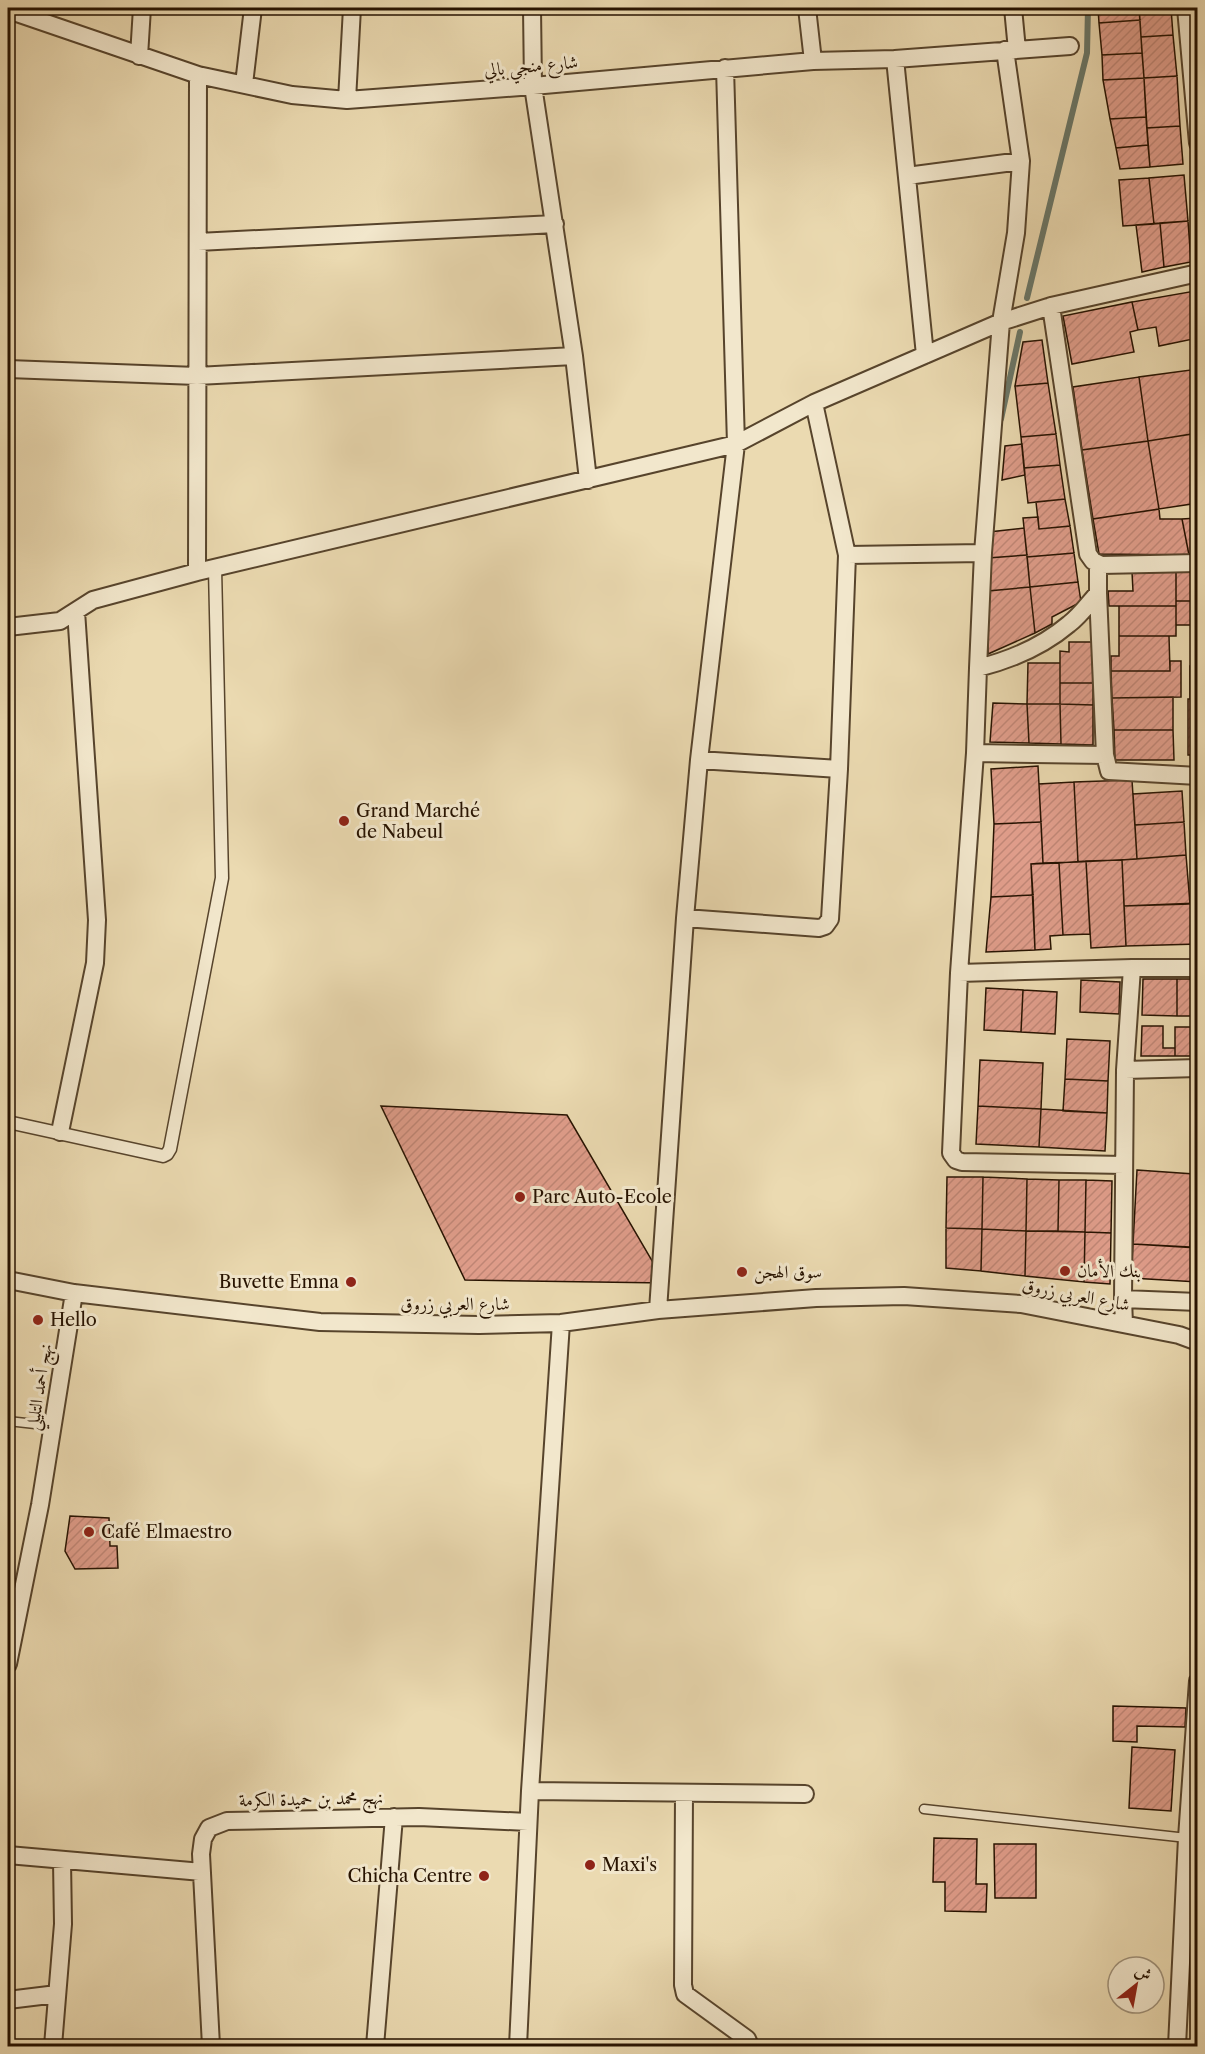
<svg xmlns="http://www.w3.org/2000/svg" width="1205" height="2054" font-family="'Libre Caslon Text',Amiri,serif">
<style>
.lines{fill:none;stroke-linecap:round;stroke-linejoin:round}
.stream{stroke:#6a7768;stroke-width:6}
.building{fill:url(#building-hatch);stroke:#261200;stroke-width:1.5}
.service-casing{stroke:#57442c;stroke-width:11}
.pedestrian-casing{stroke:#57442c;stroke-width:15}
.minor-casing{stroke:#57442c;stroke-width:20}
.service{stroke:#f2e7cc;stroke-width:8}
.pedestrian{stroke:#f2e7cc;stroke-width:12}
.minor{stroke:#f2e7cc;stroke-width:16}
.poi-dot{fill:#8f2418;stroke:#f2e7cc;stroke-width:2}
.labels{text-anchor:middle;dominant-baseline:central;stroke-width:6;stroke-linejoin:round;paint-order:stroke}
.street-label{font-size:18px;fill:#261200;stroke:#f2e7cc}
.poi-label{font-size:18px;fill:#261200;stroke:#f2e7cc;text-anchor:start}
</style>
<defs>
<pattern id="building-hatch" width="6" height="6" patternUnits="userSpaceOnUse" patternTransform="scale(1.5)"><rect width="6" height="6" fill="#e19e8c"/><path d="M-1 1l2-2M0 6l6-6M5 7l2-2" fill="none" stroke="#c18777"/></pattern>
</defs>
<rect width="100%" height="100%" fill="#ebdab1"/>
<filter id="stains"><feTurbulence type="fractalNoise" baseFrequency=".00333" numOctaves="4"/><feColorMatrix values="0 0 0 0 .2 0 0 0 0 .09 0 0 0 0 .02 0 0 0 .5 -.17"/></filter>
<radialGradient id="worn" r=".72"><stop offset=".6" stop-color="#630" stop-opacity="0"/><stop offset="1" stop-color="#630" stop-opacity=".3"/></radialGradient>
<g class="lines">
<!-- stream -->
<path class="stream" d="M1027 298 1087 53 1088 8
M1001 419 1020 332"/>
</g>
<!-- building -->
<path class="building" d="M1098 8H1139L1140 20 1099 23Z
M1139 8H1171L1173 35 1141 37Z
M1140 20 1142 53 1102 55 1099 23Z
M1173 35 1177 76 1144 78 1141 37Z
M1142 53 1144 78 1103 80 1102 55Z
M1177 76 1180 126 1147 128 1144 78Z
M1144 78 1146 117 1110 119 1103 80Z
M1146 117 1148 145 1116 148 1110 119Z
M1180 126 1183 164 1150 167 1147 128Z
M1148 145 1150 167 1120 169 1116 148Z
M1184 175 1188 221 1154 224 1149 178Z
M1149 178 1154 224 1123 226 1119 180Z
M1188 221 1191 262 1164 267 1160 223Z
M1160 223 1164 267 1142 272 1136 225Z
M1195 291 1198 305V338L1159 346 1156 327 1138 330 1132 302Z
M1132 302 1138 330 1130 332 1134 352 1072 364 1063 316Z
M1042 340 1048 383 1015 386 1023 342Z
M1198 369V382L1195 383 1198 396V433L1148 441 1139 377Z
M1139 377 1148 441 1082 450 1073 387Z
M1048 383 1056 434 1021 437 1015 386Z
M1198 433V503L1159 509 1148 441Z
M1056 434 1060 465 1024 468 1021 437Z
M1148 441 1159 509 1093 519 1082 450Z
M1022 444 1025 475 1002 480 1005 446Z
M1060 465 1065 499 1028 503 1024 468Z
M1065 499 1070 526 1039 529 1036 502Z
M1159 509 1160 519H1182L1189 555 1099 554 1093 519Z
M1038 517 1039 529 1070 526 1074 553 1027 557 1023 518Z
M1198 518V555H1189L1182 519Z
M1024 528 1027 555 988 558 989 532Z
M1074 553 1078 582 1030 587 1027 557Z
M1027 555 1030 587 988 591V558Z
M1198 571V601H1176V572Z
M1132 572H1176V606H1109L1108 591H1133Z
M1078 582 1081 602 1052 617V624L1035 633 1030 587Z
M1030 587 1035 633 988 654V591Z
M1176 601H1198V625H1176Z
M1119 606H1176V636H1119Z
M1119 636H1169L1170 671H1111V656H1119Z
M1069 642H1092L1093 683H1060V651L1069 652Z
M1170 661H1181V697L1112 698 1111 671H1170Z
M1028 663H1060V704H1027Z
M1190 666H1198V699H1190Z
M1060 683H1093V705L1060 704Z
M1173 697V730H1114L1112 698Z
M1188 699H1198V755H1188Z
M993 703 1027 704 1029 743 990 742Z
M1027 704H1060L1061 744 1029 743Z
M1060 704 1093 705V745L1061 744Z
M1114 730H1173L1174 760H1115Z
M1038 766 1041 822 994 824 991 769Z
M1132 780 1137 859 1078 862 1074 782Z
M1074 782 1078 862 1043 863 1039 784Z
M1182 791 1184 822 1135 825 1133 794Z
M1041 822 1043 863 1031 864 1033 895 991 897 994 824Z
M1184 822 1186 855 1137 859 1135 825Z
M1186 855 1190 904 1124 906 1122 860Z
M1122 860 1126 946 1091 948 1086 861Z
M1086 861 1090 934 1063 935 1059 863Z
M1059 863 1063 935 1050 936 1051 949 1035 950 1031 864Z
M1033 895 1035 950 986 952 991 897Z
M1198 903V944L1126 946 1124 906Z
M1143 979H1177V1016L1142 1015Z
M1177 979H1198V1016H1177Z
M1081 980 1120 982 1119 1014 1080 1012Z
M986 988 1023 990 1021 1032 984 1030Z
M1023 990 1057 992 1055 1034 1021 1032Z
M1142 1026H1163V1048H1175V1056H1141Z
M1175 1027H1198V1056H1175Z
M1067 1039 1110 1041 1108 1081 1065 1079Z
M980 1060 1043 1063 1041 1109 978 1106Z
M1065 1079 1108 1081 1107 1113 1063 1111Z
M381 1106 567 1115 665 1283 465 1280Z
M978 1106 1041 1109 1039 1147 976 1144Z
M1041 1109 1107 1113 1105 1151 1039 1147Z
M1137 1170 1194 1174 1190 1247 1133 1244Z
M1194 1174H1198V1232H1191Z
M947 1177H983L982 1229 946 1228Z
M983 1177 1027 1179 1026 1231 982 1229Z
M1027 1179 1059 1180 1058 1231H1026Z
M1059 1180H1086L1085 1232 1058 1231Z
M1086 1180 1112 1181 1111 1233 1085 1232Z
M946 1228 982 1229 981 1271 946 1268Z
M982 1229 1026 1231 1025 1276 981 1271Z
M1026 1231 1085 1232 1084 1282 1025 1276Z
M1085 1232 1111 1233 1110 1284 1084 1282Z
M1133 1244 1198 1248V1282L1131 1278Z
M70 1516 109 1518 110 1546H117L118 1568 75 1569 65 1551Z
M1113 1706 1186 1708 1185 1727 1137 1726V1742L1113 1741Z
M1132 1747 1175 1750 1171 1811 1129 1808Z
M934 1838 977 1839 976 1884H987L986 1912 945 1911V1882H933Z
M994 1844H1036V1898H995Z"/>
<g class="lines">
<!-- service casing -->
<g class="service-casing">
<path id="service" d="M8 1421 53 1426
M924 1809 1187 1838"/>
</g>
<!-- pedestrian casing -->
<g class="pedestrian-casing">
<path id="pedestrian" d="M8 1122 163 1156 167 1154 170 1149 222 878 215 568"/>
</g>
<!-- minor casing -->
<g class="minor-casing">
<path id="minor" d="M532 8 533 86 574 356 588 480
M807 8 813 61
M1013 8 1017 50
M1186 8 1198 143
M8 10 198 75 292 95 347 100 533 86 813 61 895 59 1070 46
M139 56 142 8
M895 59 925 355
M244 84 253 8
M347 100 352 8
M907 176 1021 161
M198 242 555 224
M1051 306 1088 554 1093 561 1101 565 1198 563
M8 369 197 376 574 356
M847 555 983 553 1001 322 1016 233 1021 161 1005 50
M1098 564V593L1105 755 1109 771 1198 776
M197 572 198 75
M1098 593C1089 603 1080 616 1069 624 1043 646 1010 660 978 668L975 753 959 973 951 1153 956 1160 962 1162 1124 1165
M8 627 60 621 93 600 197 572 736 444 814 403 1001 322 1051 306 1198 273
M978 668 983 553
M975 753 1105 755
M699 760 839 769
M685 918 819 928 825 926 830 919 839 769 847 555 814 403
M959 973 1132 968H1198
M1125 1070 1198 1068
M60 1132 95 963 97 920 76 611
M8 1280 74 1293 320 1322 479 1325 561 1323 658 1310 816 1298 904 1296 1021 1304 1179 1335 1198 1342
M1123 1299 1198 1302
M658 1310 685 918 699 760 736 444 725 68
M1124 1324 1123 1299 1125 1070 1132 968
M8 1664 40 1505 74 1293
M530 1791 805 1794
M684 1793 683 1985 685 1994 747 2039 750 2046
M8 1855 202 1872
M8 2000 57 1994
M53 2046 63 1924 62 1861
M211 2046 201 1854 203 1839 209 1828 227 1821 419 1817 528 1822
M375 2046 394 1817
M518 2046 530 1791 561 1323
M1177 2046 1187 1838 1198 1681"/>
</g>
<!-- service -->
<use href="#service" class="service"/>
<!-- pedestrian -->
<use href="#pedestrian" class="pedestrian"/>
<!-- minor -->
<use href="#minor" class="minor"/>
</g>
<!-- markers -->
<g class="poi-dot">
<circle cx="344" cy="821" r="6"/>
<circle cx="520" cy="1197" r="6"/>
<circle cx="1065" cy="1271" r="6"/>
<circle cx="742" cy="1272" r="6"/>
<circle cx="351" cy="1282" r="6"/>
<circle cx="38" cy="1320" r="6"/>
<circle cx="89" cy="1532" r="6"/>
<circle cx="590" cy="1865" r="6"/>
<circle cx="484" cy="1876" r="6"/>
</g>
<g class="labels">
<!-- street labels -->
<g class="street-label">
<text transform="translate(531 66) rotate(-5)">شارع منجي بالي</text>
<text transform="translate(1076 1295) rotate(11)">شارع العربي زروق</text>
<text x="455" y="1304">شارع العربي زروق</text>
<text transform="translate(39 1387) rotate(-81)">نهج أحمد التليلي</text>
<text transform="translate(311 1799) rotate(-1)">نهج محمد بن حميدة الكرمة</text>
</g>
<!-- poi labels -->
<g class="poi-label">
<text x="356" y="811">Grand Marché<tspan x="356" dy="21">de Nabeul</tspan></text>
<text x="532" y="1197">Parc Auto-Ecole</text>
<text x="1077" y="1271">بنك الأمان</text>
<text x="754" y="1272">سوق الهجن</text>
<text x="339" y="1282" text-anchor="end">Buvette Emna</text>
<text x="50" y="1320">Hello</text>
<text x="101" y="1532">Café Elmaestro</text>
<text x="602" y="1865">Maxi's</text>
<text x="472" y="1876" text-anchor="end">Chicha Centre</text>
</g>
</g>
<!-- margin -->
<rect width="1205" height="2054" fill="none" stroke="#ebdab1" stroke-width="30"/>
<rect x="9" y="9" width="1187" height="2036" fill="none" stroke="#261200" stroke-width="3"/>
<rect x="15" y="15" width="1175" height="2024" fill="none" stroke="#261200" stroke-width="1.5"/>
<!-- north arrow -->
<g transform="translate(1136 1985) rotate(31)"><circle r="28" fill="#f2e7cc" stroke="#a0927a" stroke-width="1.5"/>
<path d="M0-4.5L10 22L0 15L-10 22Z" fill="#8f2418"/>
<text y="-9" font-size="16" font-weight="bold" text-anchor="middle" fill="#261200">ش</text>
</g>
<rect width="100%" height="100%" filter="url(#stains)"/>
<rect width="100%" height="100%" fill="url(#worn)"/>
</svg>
